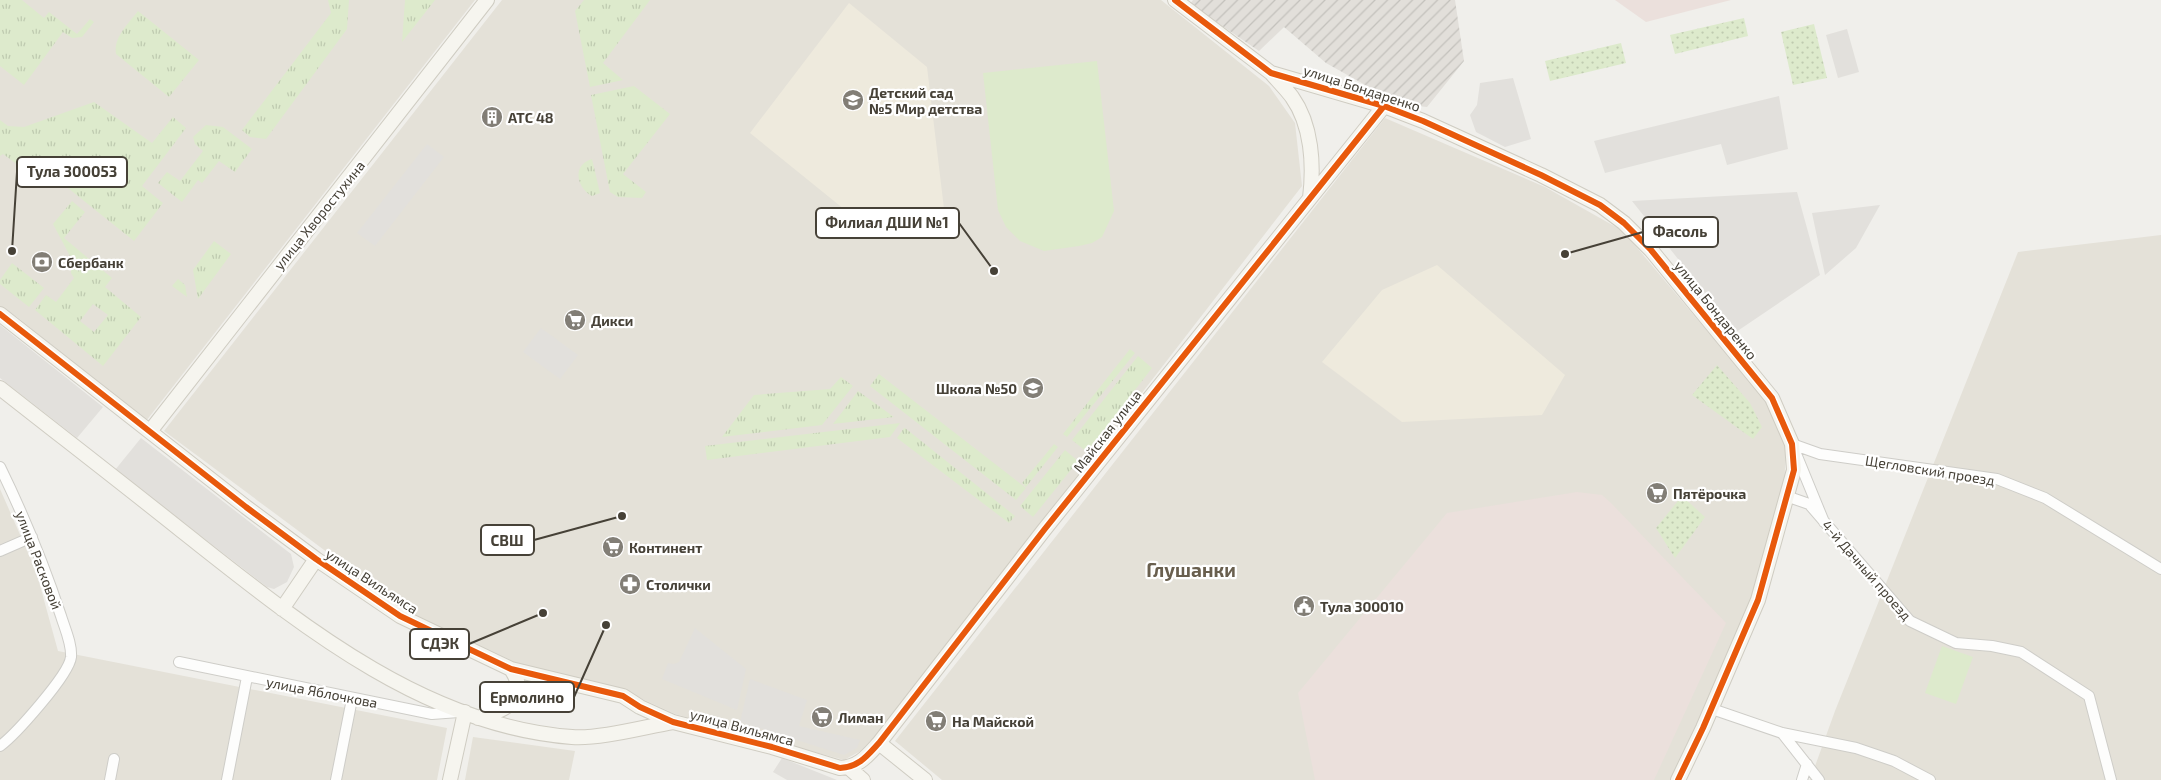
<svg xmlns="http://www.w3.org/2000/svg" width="2161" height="780" font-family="'Exo 2',sans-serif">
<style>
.residential{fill:#e4e1d8}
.industrial{fill:url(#industrial-furrows)}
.education{fill:#eeeadd}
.medical{fill:#ebe0dc}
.grass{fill:url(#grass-tufts);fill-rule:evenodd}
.park{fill:url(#park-dots)}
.pitch{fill:#ddeacc}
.parking{fill:#e2e0dc}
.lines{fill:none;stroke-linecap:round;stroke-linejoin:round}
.street-casing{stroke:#cecdc8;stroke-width:12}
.secondary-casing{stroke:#cfccc2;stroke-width:16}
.street{stroke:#fdfdfc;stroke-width:10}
.secondary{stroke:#f6f5ef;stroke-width:14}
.cycleway-casing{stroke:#fff;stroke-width:9}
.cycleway{stroke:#e8590c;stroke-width:6}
.labels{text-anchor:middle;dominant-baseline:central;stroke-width:4.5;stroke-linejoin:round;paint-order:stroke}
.street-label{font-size:14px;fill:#464137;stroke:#fff}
.poi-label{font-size:14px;font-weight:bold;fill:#464137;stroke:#fff;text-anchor:start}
.district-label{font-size:19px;font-weight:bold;fill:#695f4e;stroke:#fff}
.leader{fill:none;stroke:#464137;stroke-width:2}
.callout-dot{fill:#464137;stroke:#fff;stroke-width:2}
.callout{fill:#fff;stroke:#464137;stroke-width:2}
.callout-label{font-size:15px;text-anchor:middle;font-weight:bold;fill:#464137}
</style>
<defs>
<pattern id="industrial-furrows" width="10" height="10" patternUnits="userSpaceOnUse" patternTransform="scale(1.25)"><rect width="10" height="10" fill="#e2dfda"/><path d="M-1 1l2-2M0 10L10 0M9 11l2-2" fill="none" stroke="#c3c1bc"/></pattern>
<pattern id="grass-tufts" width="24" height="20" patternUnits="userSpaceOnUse" patternTransform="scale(1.25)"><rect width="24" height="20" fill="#ddeacc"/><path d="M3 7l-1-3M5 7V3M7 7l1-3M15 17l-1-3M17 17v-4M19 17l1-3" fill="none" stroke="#bfcab0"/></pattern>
<pattern id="park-dots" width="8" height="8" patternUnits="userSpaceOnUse" patternTransform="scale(1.25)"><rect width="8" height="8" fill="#ddeacc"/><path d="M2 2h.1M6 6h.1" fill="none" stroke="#bfcab0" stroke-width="1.8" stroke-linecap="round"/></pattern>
</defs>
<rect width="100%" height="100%" fill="#f0efeb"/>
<!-- residential -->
<path class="residential" d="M0 0H475L146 421 17 317 0 306Z
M502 0H1161L1269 86 1295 123 1302 186 868 747 844 760 675 714 629 693 513 662 417 619 164 431Z
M1385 118 1545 187 1623 231 1766 401 1786 444 1784 493 1753 596 1699 724 1671 780H942L895 741Z
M2161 235V780H1810L1835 711 2018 252Z
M0 489 36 571 58 651 447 728 437 780H0Z
M473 737 575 751 569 780H465Z"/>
<!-- industrial -->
<path class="industrial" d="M1193 0H1455L1464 61 1427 107 1418 106 1367 86 1326 63 1284 27 1259 51 1190 4Z"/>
<!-- education -->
<path class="education" d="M849 3 927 67 945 217 876 235 750 133Z
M1437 265 1565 375 1542 415 1402 422 1322 362 1382 290Z"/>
<!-- medical -->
<path class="medical" d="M1615 0H1731L1646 22Z
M1577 492 1602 495 1611 503 1726 623 1654 780H1315L1298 693 1447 513Z"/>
<!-- grass -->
<path class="grass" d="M0 0H22L44 18 49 12 77 34 90 19 94 22 82 37 72 38 63 32 24 85 0 66Z
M328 0H349L347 29 266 139 250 137 242 130 331 13Z
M405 0H435L402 42Z
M584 0H650L603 63 623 80 590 87 575 11Z
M138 11 199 60 169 97 116 54C113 38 128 24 138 11Z
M634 86 670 114 623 174 646 192 642 198 618 197 610 192 591 95Z
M94 102 152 143 173 117 186 128 142 186 163 203 134 241 33 160 25 170 3 154 0 156V120L8 126 24 127Z
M206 125 223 127 252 149 235 172 219 161 202 183 198 180 182 202 158 183 167 172 180 181 203 151 195 144 193 137Z
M592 159 600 193 592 196C576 187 572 165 592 159Z
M72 201 85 212 64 238 112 278 105 287 141 317 103 366 35 310 46 295 56 302 74 278 71 273V258L53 224ZM93 304 108 315 94 332 80 321Z
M214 241 231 254 198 299 193 270Z
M12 263 44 288 29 307 0 284V280Z
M178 279 185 285 187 297 172 286Z
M1130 349 1135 353 1067 437 1063 434Z
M1138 356 1152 368 1087 452 1072 440Z
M879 374 1026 488 1016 500 870 386Z
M841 377 853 386 822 425 722 437 754 395 830 389Z
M858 391 894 417 833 424Z
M900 423 890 437 707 460 705 446Z
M904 428H905L1015 516 1009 523 897 438Z
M1054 444 1058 447 1026 487 1022 483Z
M1065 450 1078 461 1033 517 1020 506Z"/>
<!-- park -->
<path class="park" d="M1744 18 1748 36 1675 54 1670 35Z
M1814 24 1827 78 1793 85 1781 32Z
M1621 43 1626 63 1550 81 1545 61Z
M1717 365 1750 403 1762 427 1753 439 1692 395Z
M1682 496 1705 517 1675 558 1656 528Z"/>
<!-- pitch -->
<path class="pitch" d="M1097 61 1114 211 1102 237 1092 243 1079 246 1044 251 1020 241 1006 227 998 210 983 73Z
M53 148 79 169 69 185 41 164Z
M1942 646 1973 657 1956 704 1925 693Z"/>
<!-- parking -->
<path class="parking" d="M1847 29 1859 72 1838 78 1826 35Z
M1513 78 1531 139 1505 147 1476 132 1470 115 1477 105 1480 83Z
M1779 96 1788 149 1727 165 1721 144 1605 173 1594 141Z
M427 144 444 157 375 246 357 233Z
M1797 192 1820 275 1736 332 1632 201Z
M1880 205 1856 248 1825 275 1812 213Z
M0 325 103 407 77 438 0 378Z
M541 328 578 355 560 379 523 352Z
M141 438 291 554 294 567 287 582 274 589 267 587 115 470Z
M695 628 746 669 737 710 662 679 668 663 674 664 679 662Z
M750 679 807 700 799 726 860 740 857 748 844 755 740 722Z
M782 758 837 780H787L773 772Z"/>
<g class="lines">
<!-- street casing -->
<g class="street-casing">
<path id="street" d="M0 467C24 516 44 565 61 616 65 629 72 644 71 657 69 675 15 735 0 746
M1786 496 1809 504 1910 621 1956 643 1992 646 2021 652 2089 696 2111 780
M1824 522 1792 444 1820 454 1997 479 2045 498 2161 569
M0 551 32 537
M179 662 432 714 459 712
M1712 709 1782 733 1856 748 1894 761 1930 780
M1782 733 1819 780
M110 780 114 759
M227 780 247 677
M336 780 352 699
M1802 780 1807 764"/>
</g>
<!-- secondary casing -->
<g class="secondary-casing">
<path id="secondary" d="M1175 0 1271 73 1384 106 1423 121 1541 175 1600 205 1624 223 1651 250 1772 398 1792 444 1794 470 1758 600 1703 728 1678 780
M1272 74C1278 81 1286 89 1292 97 1312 125 1314 165 1310 198
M0 314 246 507 316 559 400 616 511 669 623 696 640 707 673 722 772 747 840 768C859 767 867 756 879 743L1044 530 1384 106
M0 388C61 436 122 483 182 531 295 620 422 726 572 737 600 739 644 727 673 722
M151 430 487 0
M282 609 316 559
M478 718C504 710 532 701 511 669
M879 743 925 780
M848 767 863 780
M450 780 465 712"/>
</g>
<!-- street -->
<use href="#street" class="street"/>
<!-- secondary -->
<use href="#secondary" class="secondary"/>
<!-- cycleway casing -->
<g class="cycleway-casing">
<path id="cycleway" d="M1175 0 1271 73 1384 106 1423 121 1541 175 1600 205 1624 223 1651 250 1772 398 1792 444 1794 470 1758 600 1703 728 1678 780
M0 314 246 507 316 559 400 616 511 669 623 696 640 707 673 722 772 747 840 768C859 767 867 756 879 743L1044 530 1384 106"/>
</g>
<!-- cycleway -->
<use href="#cycleway" class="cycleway"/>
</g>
<!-- icons -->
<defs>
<g id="school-disc" transform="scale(1.125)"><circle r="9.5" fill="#827e76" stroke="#fff"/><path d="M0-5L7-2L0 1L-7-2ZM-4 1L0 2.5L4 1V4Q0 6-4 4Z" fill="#fff"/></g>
<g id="building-disc" transform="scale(1.125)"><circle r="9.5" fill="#827e76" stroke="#fff"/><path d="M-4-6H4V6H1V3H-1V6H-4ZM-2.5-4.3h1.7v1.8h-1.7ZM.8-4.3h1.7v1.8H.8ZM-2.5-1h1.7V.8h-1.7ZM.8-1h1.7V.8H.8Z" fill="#fff"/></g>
<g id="bank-disc" transform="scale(1.125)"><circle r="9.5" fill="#827e76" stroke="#fff"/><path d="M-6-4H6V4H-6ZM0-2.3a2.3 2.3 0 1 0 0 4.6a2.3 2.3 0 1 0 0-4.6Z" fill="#fff"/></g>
<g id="supermarket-disc" transform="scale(1.125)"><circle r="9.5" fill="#827e76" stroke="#fff"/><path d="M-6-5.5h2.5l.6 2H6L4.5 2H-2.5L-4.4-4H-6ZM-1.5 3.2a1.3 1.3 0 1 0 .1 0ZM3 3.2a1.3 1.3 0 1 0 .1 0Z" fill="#fff"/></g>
<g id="pharmacy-disc" transform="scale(1.125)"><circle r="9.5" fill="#827e76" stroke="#fff"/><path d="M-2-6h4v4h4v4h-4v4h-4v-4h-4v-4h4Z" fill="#fff"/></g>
<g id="civic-disc" transform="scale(1.125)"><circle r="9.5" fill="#827e76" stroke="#fff"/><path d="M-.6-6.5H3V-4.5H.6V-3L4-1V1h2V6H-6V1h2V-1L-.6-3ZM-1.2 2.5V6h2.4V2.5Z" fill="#fff"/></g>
</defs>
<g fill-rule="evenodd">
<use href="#school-disc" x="853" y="100"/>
<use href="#building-disc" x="492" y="117"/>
<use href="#bank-disc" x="42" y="262"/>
<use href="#supermarket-disc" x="575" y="320"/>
<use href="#school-disc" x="1033" y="388"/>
<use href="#supermarket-disc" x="1657" y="493"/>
<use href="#supermarket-disc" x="613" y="547"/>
<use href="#pharmacy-disc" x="630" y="584"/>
<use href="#civic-disc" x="1304" y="606"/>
<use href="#supermarket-disc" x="822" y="717"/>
<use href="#supermarket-disc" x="936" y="721"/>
</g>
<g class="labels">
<!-- street labels -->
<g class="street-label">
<text transform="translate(1362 88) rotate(18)">улица Бондаренко</text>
<text transform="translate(319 215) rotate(-51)">улица Хворостухина</text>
<text transform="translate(1716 310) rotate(51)">улица Бондаренко</text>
<text transform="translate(1107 431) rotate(-52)">Майская улица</text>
<text transform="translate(1930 470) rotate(9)">Щегловский проезд</text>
<text transform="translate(39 560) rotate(69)">улица Расковой</text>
<text transform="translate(1867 570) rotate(49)">4-й Дачный проезд</text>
<text transform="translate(372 581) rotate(33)">улица Вильямса</text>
<text transform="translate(322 692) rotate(11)">улица Яблочкова</text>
<text transform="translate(742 727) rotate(15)">улица Вильямса</text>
</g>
<!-- poi labels -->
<g class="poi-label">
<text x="869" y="92">Детский сад<tspan x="869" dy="16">№5 Мир детства</tspan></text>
<text x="508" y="117">АТС 48</text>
<text x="58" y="262">Сбербанк</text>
<text x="591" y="320">Дикси</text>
<text x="1017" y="388" text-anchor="end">Школа №50</text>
<text x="1673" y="493">Пятёрочка</text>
<text x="629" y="547">Континент</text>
<text x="646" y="584">Столички</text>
<text x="1320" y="606">Тула 300010</text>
<text x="838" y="717">Лиман</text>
<text x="952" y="721">На Майской</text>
</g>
<!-- district labels -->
<g class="district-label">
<text x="1191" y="569">Глушанки</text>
</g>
</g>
<!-- callouts -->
<path class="leader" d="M12 251L17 172M994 271L959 223M1565 254L1643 232M622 516L534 540M543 613L469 644M606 625L574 697"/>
<g class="callout-dot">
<circle cx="12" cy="251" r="5"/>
<circle cx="994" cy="271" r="5"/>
<circle cx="1565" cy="254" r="5"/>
<circle cx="622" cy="516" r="5"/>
<circle cx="543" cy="613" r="5"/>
<circle cx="606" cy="625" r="5"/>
</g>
<g class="callout">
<rect x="17" y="157" width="110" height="30" rx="5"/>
<rect x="816" y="208" width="143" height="30" rx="5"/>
<rect x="1643" y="217" width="75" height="30" rx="5"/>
<rect x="481" y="525" width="53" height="30" rx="5"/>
<rect x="410" y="629" width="59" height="30" rx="5"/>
<rect x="480" y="682" width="94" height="30" rx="5"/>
</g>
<g class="callout-label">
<text x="72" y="177">Тула 300053</text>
<text x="887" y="228">Филиал ДШИ №1</text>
<text x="1680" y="237">Фасоль</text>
<text x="507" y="546">СВШ</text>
<text x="440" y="649">СДЭК</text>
<text x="527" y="703">Ермолино</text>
</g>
</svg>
